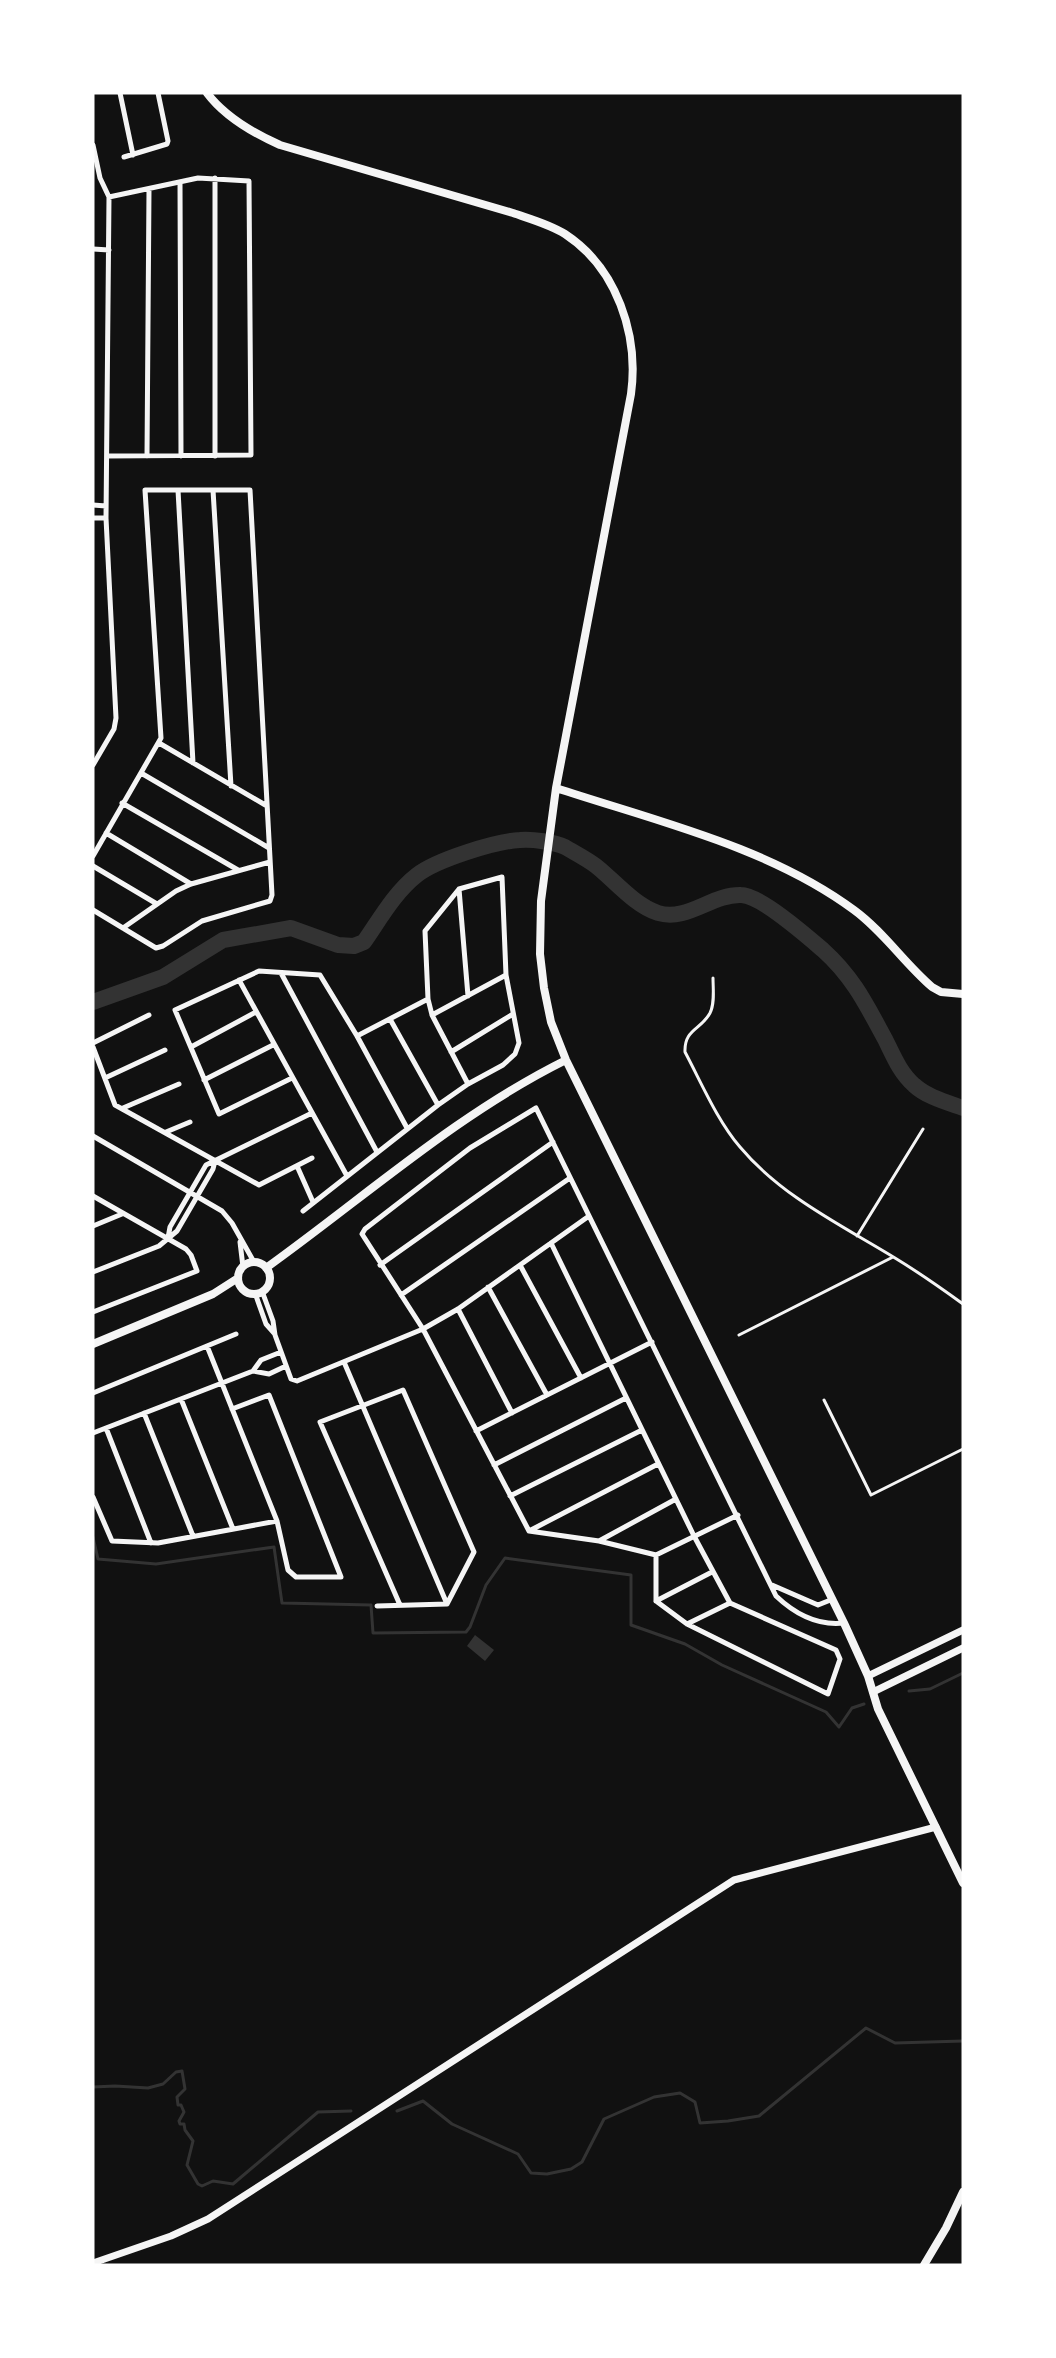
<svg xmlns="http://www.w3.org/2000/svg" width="1056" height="2358" font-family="'PT Sans',sans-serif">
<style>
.water{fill:#333}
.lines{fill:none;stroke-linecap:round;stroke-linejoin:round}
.stream{stroke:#333;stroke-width:3}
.river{stroke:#333;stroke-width:16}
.service{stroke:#f5f5f5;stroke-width:3}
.minor{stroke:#f5f5f5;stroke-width:5}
.tertiary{stroke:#f5f5f5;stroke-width:7}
.secondary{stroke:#f5f5f5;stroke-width:8}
</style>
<rect width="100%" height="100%" fill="#111"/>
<!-- water -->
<path class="water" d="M475 1635 494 1650 485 1661 467 1646Z"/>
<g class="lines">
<!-- stream -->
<path class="stream" d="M93 1537 98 1559 156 1564 274 1547 282 1603 371 1605 373 1633 466 1632 470 1627 486 1585 505 1558 631 1575V1625L685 1644 722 1665 826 1712 839 1727 852 1708 864 1704
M909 1691 930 1689 963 1673
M93 2087 115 2086 148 2088 163 2084 176 2072 182 2071 185 2089 177 2097 178 2105H181L184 2112 179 2121 180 2124H184L185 2130 193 2141 187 2165 198 2184 202 2186 213 2181 233 2184 318 2112 351 2111
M397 2111 423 2101 452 2124 518 2154 531 2173 547 2174 571 2169 582 2162 604 2119 654 2097 680 2093 695 2102 700 2123 728 2121 759 2116 866 2028 895 2043 963 2041"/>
<!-- river -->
<path class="river" d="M93 1002 163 977 223 940 291 928 338 945 354 946 364 942C380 919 395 892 417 875 436 860 496 841 520 840 533 839 554 842 565 847 575 853 587 859 596 866 615 881 634 905 658 913 687 922 712 894 741 895 760 895 808 937 823 950 853 977 866 1004 885 1039 893 1055 900 1073 914 1085 927 1097 946 1102 963 1108"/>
<!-- service -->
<path class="service" d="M713 978C713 989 715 1003 710 1013 701 1030 684 1029 685 1052 702 1084 717 1120 740 1147 781 1196 841 1225 895 1258 918 1272 941 1288 963 1304
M857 1236 923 1129
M739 1335 893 1257
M824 1400 871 1495 963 1449"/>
<!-- minor -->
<path class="minor" d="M120 93 133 155
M93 145 100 178 109 197 106 518 116 718 114 729 93 765
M124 157 167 144 168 141 158 93
M180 182 181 456
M93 249 109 250
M107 456 251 455 249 181 198 178 109 197
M147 456 149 190
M215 456V178
M178 490 193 763
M213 490 231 786
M93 505 106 506
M93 518H106
M159 743 267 806
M141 773 269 848
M122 803 238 870
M106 833 191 884
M93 856 161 738 145 490H250L272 895 270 901 202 921 163 946 156 948 93 910
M93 866 157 904
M459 889 468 996
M123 928 176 891 191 884 270 862
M281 973 377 1152
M239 980 347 1176
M432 1015 506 975
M390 1019 438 1105
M357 1036 428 999
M93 1043 149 1015
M93 1047 115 1105 259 1185 312 1158
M191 1047 256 1012
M451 1052 513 1014
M105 1078 165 1050
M292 1078 219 1114 175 1010 259 971 320 975 357 1036 407 1128
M204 1080 273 1045
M123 1108 179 1084
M166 1132 190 1122
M93 1136 222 1211 232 1223 254 1262
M297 1166 313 1202
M93 1196 186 1249 191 1255 197 1271 93 1312
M303 1211 438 1105 468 1084 503 1065 515 1054 519 1043 506 975 502 877 459 889 425 931 428 999 432 1015 468 1084
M93 1226 122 1214
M168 1238 170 1227 206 1165 312 1113
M240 1242 243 1267
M551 1243 694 1536 730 1603 836 1650 840 1659 828 1694 687 1624 656 1601
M380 1265 553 1142
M520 1265 581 1378
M93 1272 159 1246 177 1231 213 1169 215 1161
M488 1287 547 1395
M262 1291 273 1321 275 1335 291 1379 297 1381 423 1329 458 1309 589 1216
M255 1293 266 1324 274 1333
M401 1295 570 1178
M458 1309 512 1413
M207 1346 277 1521 288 1570 296 1577H341L269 1395 232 1409
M344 1362 447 1604
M253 1371 269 1374 286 1366
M93 1393 236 1334
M181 1399 233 1529
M144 1413 193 1536
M106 1428 151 1543
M476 1431 652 1342
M93 1433 253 1371 261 1360 281 1352
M494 1465 626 1398
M510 1496 642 1430
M93 1497 112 1541 158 1543 277 1521
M529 1531 658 1464
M599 1541 676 1499
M656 1555 738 1515
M772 1585 818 1605 833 1599
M656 1601V1555L599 1541 529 1531 423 1329 362 1234 365 1229 470 1148 536 1108 776 1596C795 1614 818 1626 844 1623
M656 1601 712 1572
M377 1606 447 1604 474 1552 403 1390 320 1422 400 1605
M687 1624 730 1603"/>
<!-- tertiary -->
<path class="tertiary" d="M868 1676 963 1630
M873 1692 963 1648
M93 2263 171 2236 208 2219 734 1880 936 1827"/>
<!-- secondary -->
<path class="secondary" d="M207 93C225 117 253 133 280 145L513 213C530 219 549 224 565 234 617 268 639 335 631 394L556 788 541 901 540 954 544 988 551 1022 566 1060 844 1623 868 1676 878 1709 963 1883
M556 788C656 821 769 847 854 910 884 932 904 963 932 987L941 992 963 994
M238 1278a16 16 0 1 1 32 0a16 16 0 1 1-32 0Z
M266 1268C365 1197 457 1114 566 1060
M93 1344 213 1294 238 1278
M924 2265 946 2228 963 2192"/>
</g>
<!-- border -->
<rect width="1056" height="2358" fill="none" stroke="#ffffff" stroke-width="189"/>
</svg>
